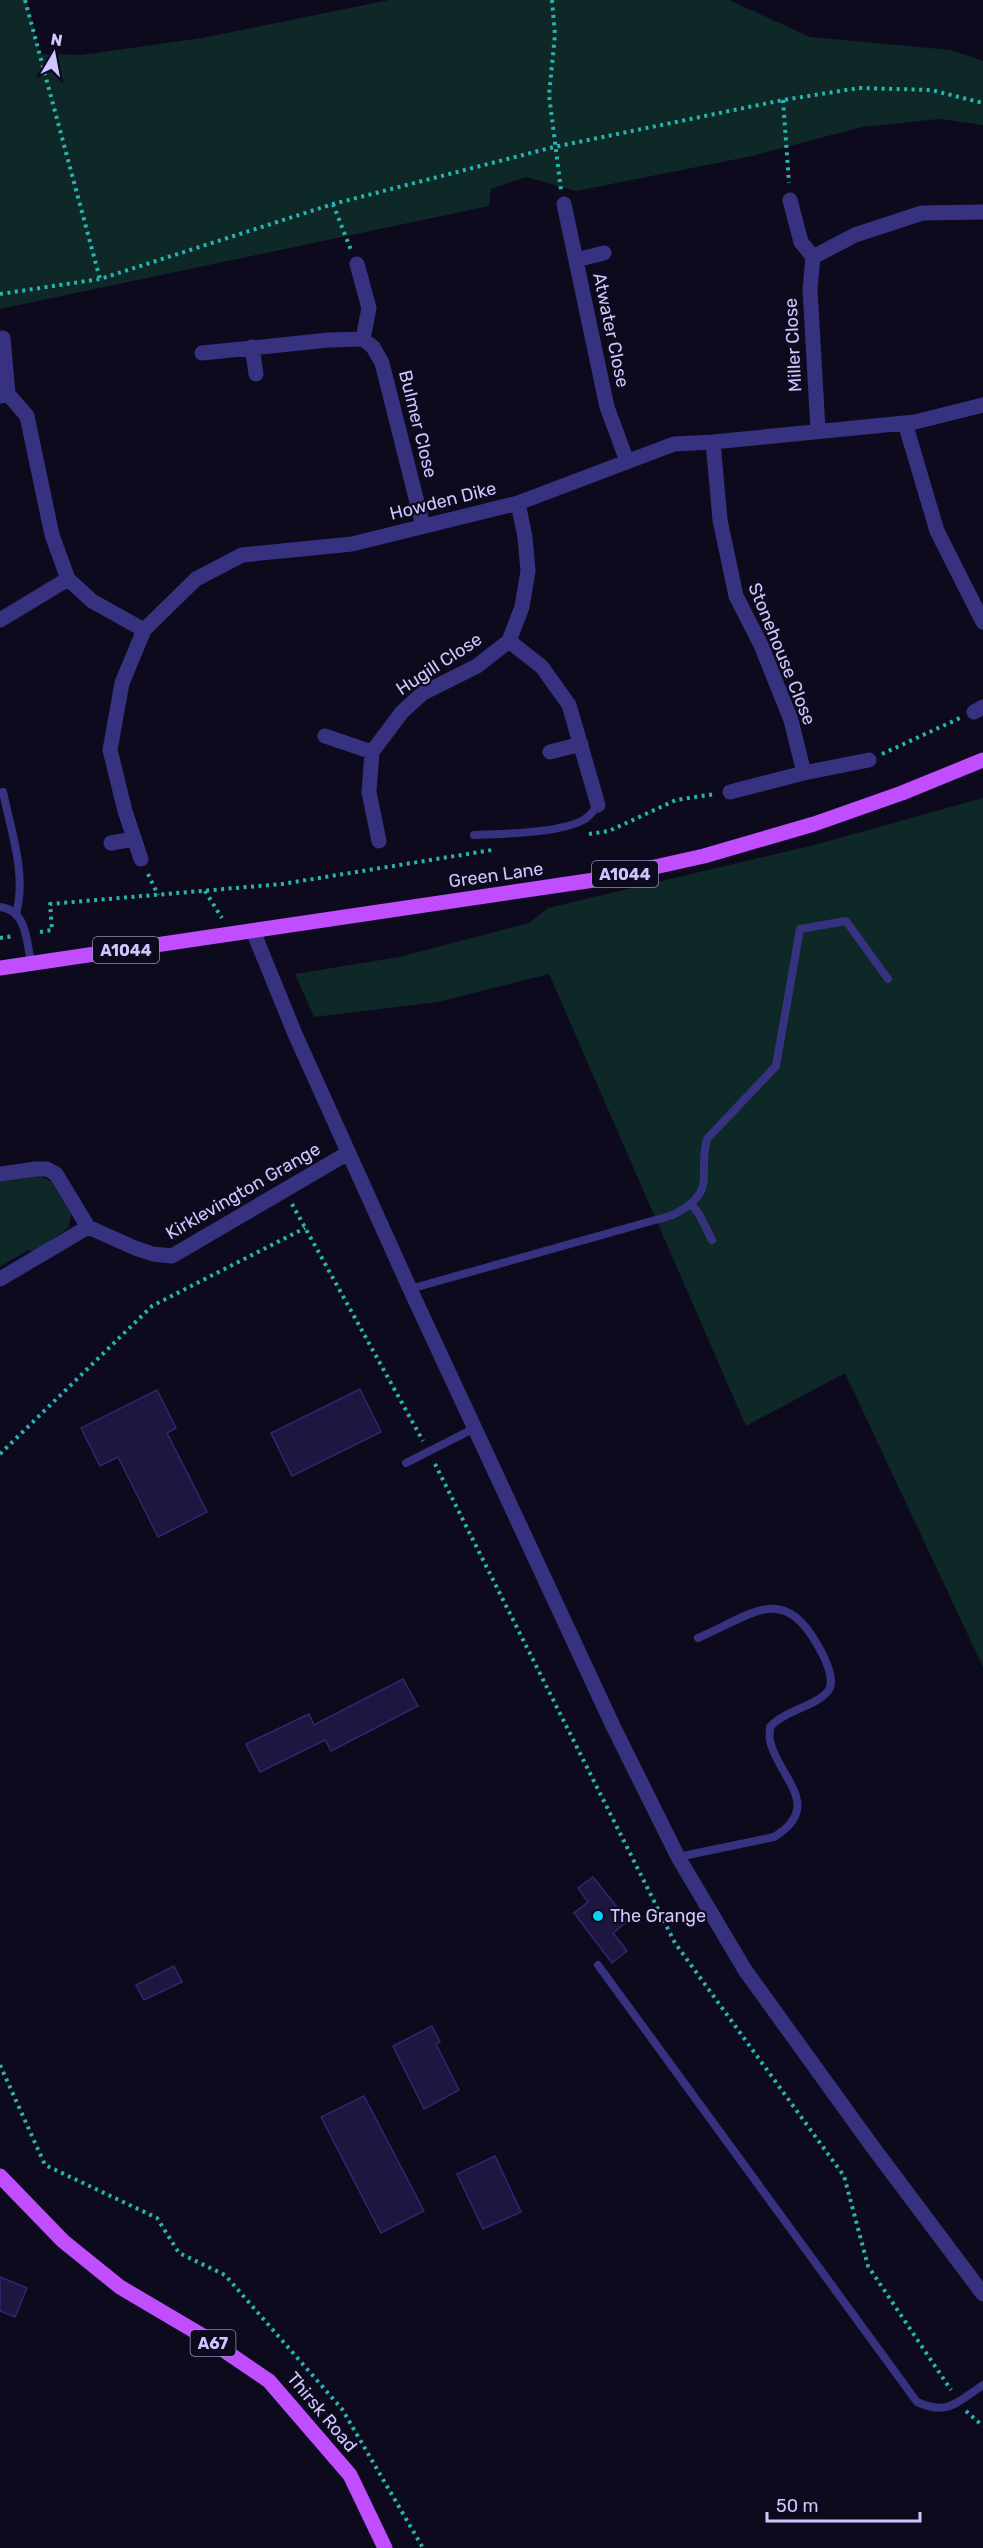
<svg xmlns="http://www.w3.org/2000/svg" width="983" height="2548" font-family="Rubik,sans-serif">
<style>
.green{fill:#0d2827}
.building{fill:#1e1540;stroke:#35256e;stroke-width:1.5}
.lines{fill:none;stroke-linecap:round;stroke-linejoin:round}
.path{stroke:#24b6af;stroke-width:4;stroke-dasharray:3 4.5;stroke-linecap:butt}
.service{stroke:#363280;stroke-width:8}
.minor{stroke:#363280;stroke-width:15}
.primary{stroke:#c04eff;stroke-width:15}
.poi-dot{fill:#00d6f2;stroke:#0e0a1e;stroke-width:2}
.labels{text-anchor:middle;dominant-baseline:central;stroke-width:4.5;stroke-linejoin:round;paint-order:stroke}
.shield{fill:#0e0a1e;stroke:#948ebc;stroke-width:1.5}
.shield-label{font-size:16px;font-weight:bold;fill:#cec7ff}
.street-label{font-size:18px;fill:#cec7ff;stroke:#0e0a1e}
.poi-label{font-size:18px;fill:#cec7ff;stroke:#0e0a1e;text-anchor:start}
</style>
<rect width="100%" height="100%" fill="#0e0a1e"/>
<!-- green -->
<path class="green" d="M0 0H26L40 54 81 55 202 38 389 0H729L810 37 951 50 983 61V125L939 119 862 127 752 156 576 191 526 177 491 189 489 206 0 309Z
M983 798V1667L845 1373 746 1426 549 974 438 1002 314 1017 295 974 399 957 529 923 548 908 818 844Z
M39 1176 51 1181 71 1214 69 1227 36 1252 28 1250 0 1267V1182Z"/>
<!-- building -->
<path class="building" d="M360 1389 381 1432 292 1476 271 1433Z
M157 1390 176 1428 167 1433 207 1512 158 1537 118 1457 100 1466 81 1428Z
M403 1679 418 1706 331 1751 325 1740 260 1772 246 1744 309 1714 314 1725Z
M593 1877 628 1921 613 1933 627 1951 612 1963 574 1913 588 1902 578 1888Z
M174 1966 182 1982 144 2000 136 1985Z
M432 2026 440 2042 436 2044 459 2090 424 2109 393 2046Z
M364 2096 424 2211 381 2233 321 2117Z
M495 2156 521 2212 483 2229 457 2174Z
M0 2277 27 2288 15 2317 0 2311Z"/>
<g class="lines">
<!-- path -->
<path class="path" d="M25 0 100 279
M552 0 555 35 549 95 561 190
M783 100 789 183
M333 204 351 250
M0 294 100 279 333 204 554 147 783 100 859 88 931 90 983 103
M882 754 960 718
M589 834 609 831 676 800 715 794
M148 874 158 895
M205 891 222 918
M40 932 52 930 50 904 282 884 492 850
M0 938 14 936
M292 1204 423 1441
M0 1454 152 1306 305 1228
M435 1464 675 1943 844 2176 868 2266 951 2390
M0 2065 45 2165 157 2218 179 2253 225 2275 342 2409 423 2548
M966 2411 983 2426"/>
<!-- service -->
<path class="service" d="M3 792C11 831 27 875 16 914
M474 835C502 834 563 833 585 819 590 816 594 810 598 805
M0 907C27 910 27 942 31 964
M692 1205 699 1214 712 1240
M410 1289 673 1215C719 1191 697 1177 707 1139L776 1066 800 929 846 921 888 979
M406 1463 475 1428
M678 1857 774 1837C825 1806 778 1777 770 1741 769 1737 770 1732 770 1727 785 1710 817 1706 828 1691 835 1682 828 1666 824 1657 786 1581 759 1611 698 1638
M598 1965 917 2402C948 2416 958 2402 983 2385"/>
<!-- minor -->
<path class="minor" d="M790 200 801 242 813 257
M564 204 607 407 627 461
M576 260 604 253
M357 264 369 308 363 339
M3 338 8 394
M252 347 256 374
M202 353 329 340 363 339 373 347 382 363 423 526
M0 396 8 394 27 416 52 535 68 579 92 601 144 630
M905 423 937 531 983 622
M818 430 810 289 813 257 855 235 922 213 982 212
M713 442 720 520 736 596 761 645 791 720 804 773 730 792
M0 620 68 579
M509 641 542 667 569 705 598 805
M974 712 983 707
M325 736 372 752
M550 752 581 744
M804 773 869 760
M379 841 369 792 372 752 402 712 423 693 477 666 509 641 522 607 528 571 525 537 518 503
M111 843 134 839
M141 859 125 811 110 750 122 683 144 630 196 579 242 555 352 544 518 503 674 444 713 442 915 422 983 405
M253 931 295 1034 410 1289 613 1726 678 1857 745 1970 872 2146 983 2294
M0 1174 36 1169H47L56 1174 88 1227 135 1248 153 1254 172 1256 348 1153
M0 1279 88 1227"/>
<!-- primary -->
<path class="primary" d="M0 968 601 879 704 856 814 824 902 793 983 760
M0 2176 63 2241 120 2287 203 2336 269 2381 350 2475 385 2548"/>
</g>
<!-- markers -->
<circle class="poi-dot" cx="598" cy="1916" r="6"/>
<g class="labels">
<!-- shield labels -->
<g class="shield">
<rect x="592" y="861" width="66" height="26" rx="4.5"/>
<rect x="93" y="937" width="66" height="26" rx="4.5"/>
<rect x="190.5" y="2330" width="45" height="26" rx="4.5"/>
</g>
<g class="shield-label">
<text x="625" y="874">A1044</text>
<text x="126" y="950">A1044</text>
<text x="213" y="2343">A67</text>
</g>
<!-- street labels -->
<g class="street-label">
<text transform="translate(611 330) rotate(78)">Atwater Close</text>
<text transform="translate(793 345) rotate(-93)">Miller Close</text>
<text transform="translate(418 424) rotate(76)">Bulmer Close</text>
<text transform="translate(443 501) rotate(-14)">Howden Dike</text>
<text transform="translate(782 654) rotate(68)">Stonehouse Close</text>
<text transform="translate(439 664) rotate(-33)">Hugill Close</text>
<text transform="translate(496 875) rotate(-8)">Green Lane</text>
<text transform="translate(243 1191) rotate(-30)">Kirklevington Grange</text>
<text transform="translate(322 2412) rotate(50)">Thirsk Road</text>
</g>
<!-- poi labels -->
<g class="poi-label">
<text x="610" y="1916">The Grange</text>
</g>
</g>
<!-- north arrow -->
<g transform="translate(54 54) rotate(10)" stroke="#0e0a1e" stroke-width="4.5" paint-order="stroke">
<path d="M0-4.5L10 22L0 15L-10 22Z" fill="#cec7ff"/>
<text y="-9" font-size="16" font-weight="bold" text-anchor="middle" fill="#cec7ff">N</text>
</g>
<!-- scale -->
<path d="M767 2512v9h153v-9" fill="none" stroke="#cec7ff" stroke-width="3"/>
<text x="776" y="2512" font-size="18" fill="#cec7ff" stroke="#0e0a1e" stroke-width="4.5" paint-order="stroke">50 m</text>
</svg>
